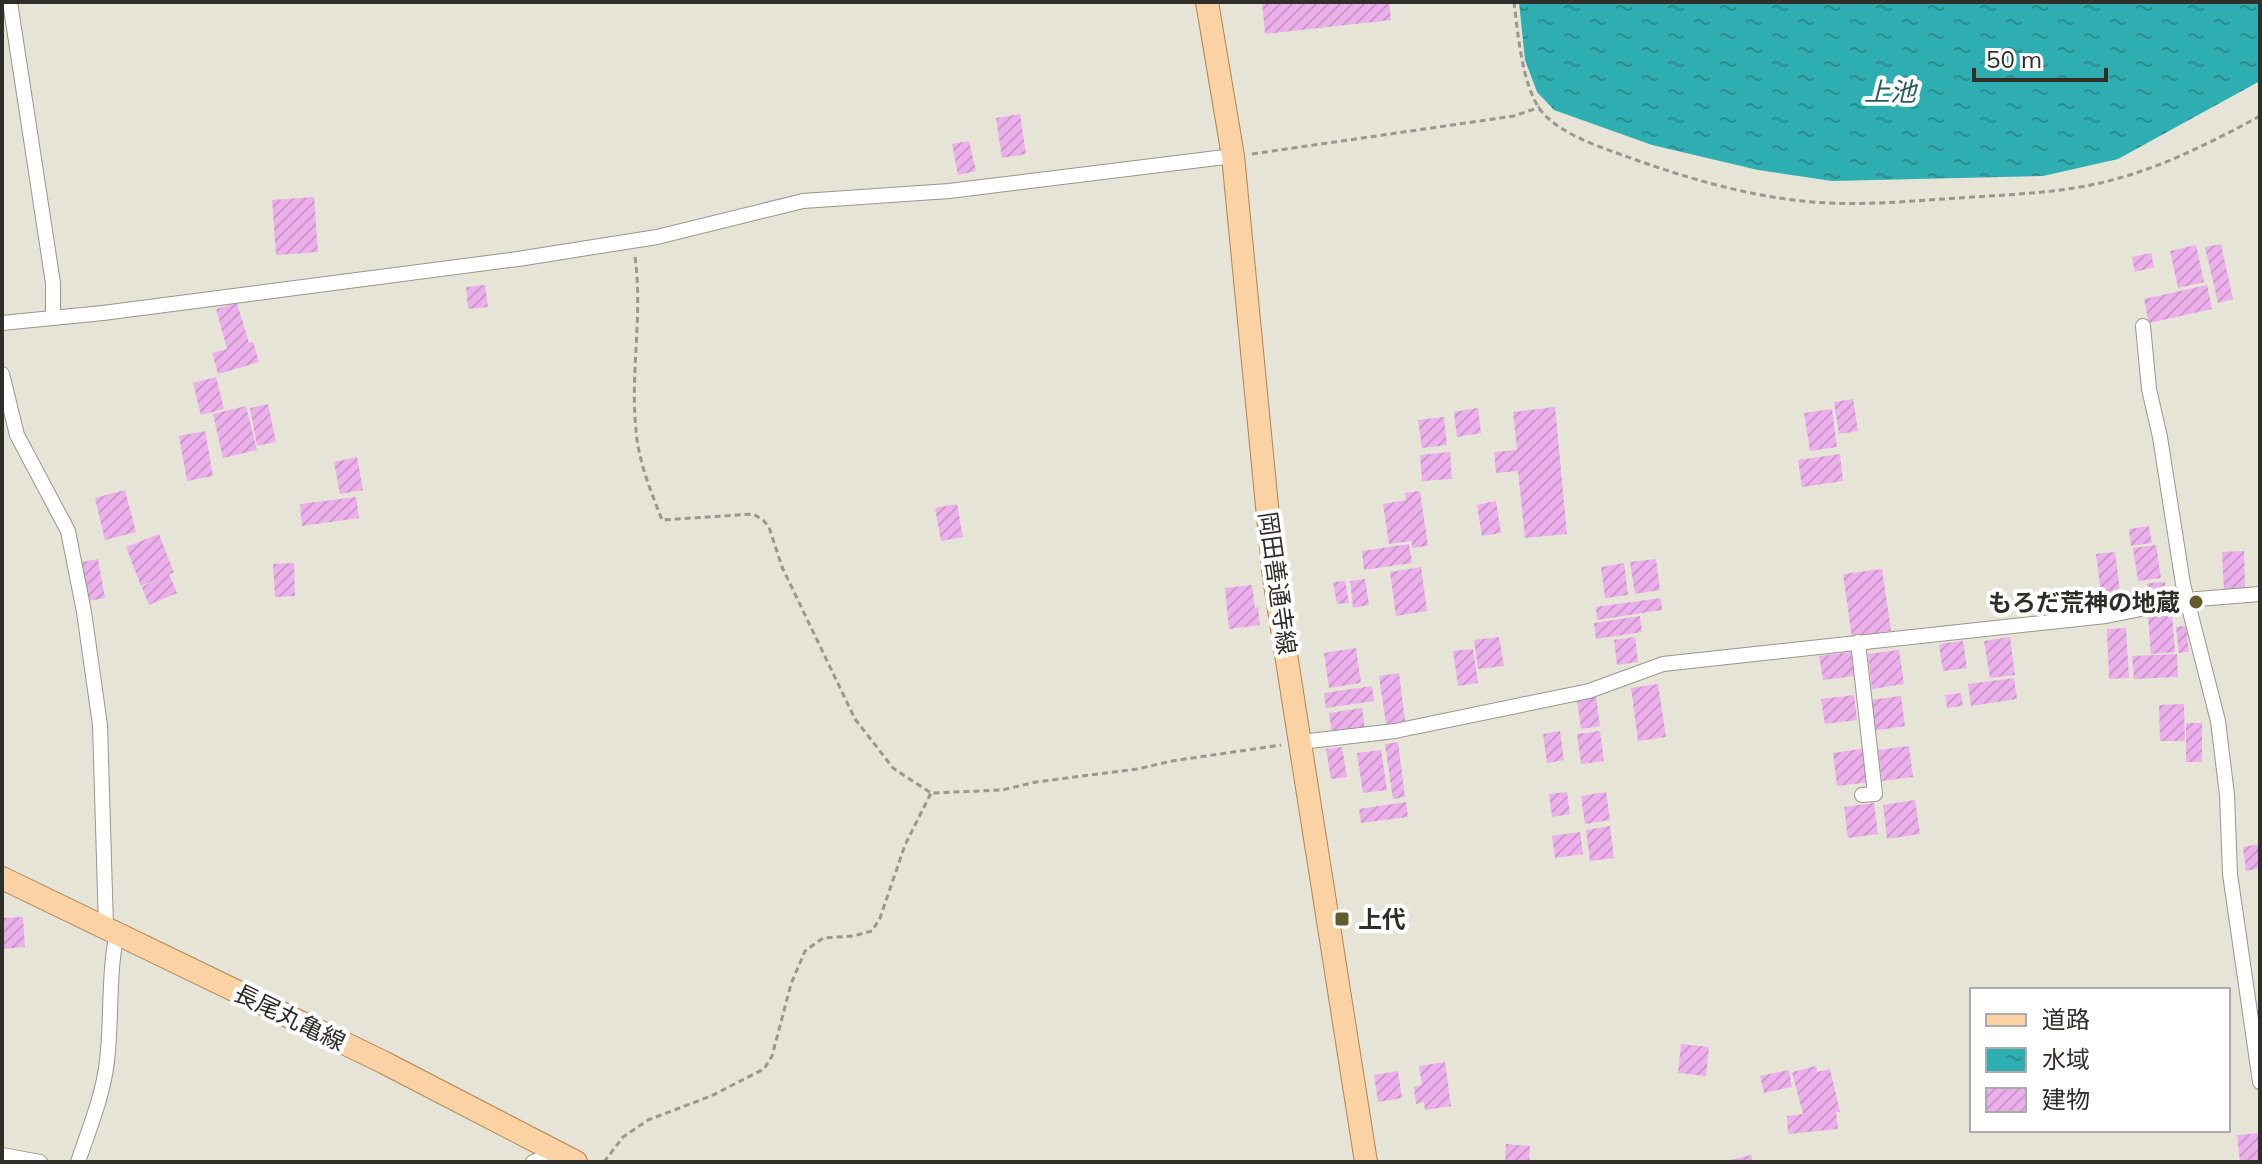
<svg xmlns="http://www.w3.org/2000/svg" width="2262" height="1164" font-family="Mulish,'Noto Sans JP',sans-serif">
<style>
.water{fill:url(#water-ripples)}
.building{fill:url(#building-hatch)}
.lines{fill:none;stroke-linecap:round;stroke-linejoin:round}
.minor-casing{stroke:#99978b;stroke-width:16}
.primary-casing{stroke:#b08551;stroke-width:24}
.path{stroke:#99978e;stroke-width:3;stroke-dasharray:6 4;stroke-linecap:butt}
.minor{stroke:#fff;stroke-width:14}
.primary{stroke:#fad2a4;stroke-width:22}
.poi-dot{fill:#625c28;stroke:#fff;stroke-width:3}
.labels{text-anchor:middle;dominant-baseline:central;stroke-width:8;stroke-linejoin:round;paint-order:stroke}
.street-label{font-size:24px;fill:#2f2e29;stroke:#fff}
.poi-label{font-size:24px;font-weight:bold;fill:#2f2e29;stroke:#fff;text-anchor:end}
.water-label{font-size:26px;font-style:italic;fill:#285b5c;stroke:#fff}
</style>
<defs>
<pattern id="water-ripples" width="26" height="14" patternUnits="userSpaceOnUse" patternTransform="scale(2)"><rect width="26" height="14" fill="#2faeb2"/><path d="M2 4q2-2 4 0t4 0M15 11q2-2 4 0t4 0" fill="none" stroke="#288e91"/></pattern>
<pattern id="building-hatch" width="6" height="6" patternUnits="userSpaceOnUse" patternTransform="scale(2)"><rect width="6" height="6" fill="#ecafec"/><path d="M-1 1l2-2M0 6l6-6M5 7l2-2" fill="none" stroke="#cb97ca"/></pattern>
</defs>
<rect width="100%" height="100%" fill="#e6e4d7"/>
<!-- water -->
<path class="water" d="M1519 2H2260V81L2118 159 2043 176 1832 181 1758 170 1652 145 1554 110 1537 92 1525 60Z"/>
<!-- building -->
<path class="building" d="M1262 2H1389L1391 20 1265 34Z
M1020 114 1026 154 1002 158 996 118Z
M969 141 976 171 958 175 952 144Z
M314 197 318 252 276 255 272 200Z
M2221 244 2233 299 2218 303 2205 247Z
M2196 245 2204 282 2178 288 2170 251Z
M2151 253 2154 267 2135 272 2132 257Z
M485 285 488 307 468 309 466 287Z
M2207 285 2212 309 2149 323 2144 299Z
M237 303 249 343 253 342 259 362 218 374 212 353 227 349 216 309Z
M216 377 224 409 201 415 193 383Z
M1853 399 1858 431 1839 434 1834 402Z
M268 404 276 442 257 446 250 408Z
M246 406 257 450 223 458 213 414Z
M1555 407 1567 534 1525 538 1518 471 1496 473 1494 452 1517 450 1513 412Z
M1478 408 1481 433 1457 437 1454 412Z
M1832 409 1837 447 1810 451 1804 413Z
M1444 417 1447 445 1422 448 1418 420Z
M205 431 213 476 187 481 179 436Z
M1450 452 1452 479 1422 481 1420 455Z
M1840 454 1843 481 1802 487 1798 460Z
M357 457 363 490 340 494 334 462Z
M125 490 136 532 105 540 95 498Z
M1420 491 1428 546 1412 548V541L1389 544 1383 504 1406 500 1405 493Z
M356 497 359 518 302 526 300 504Z
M1496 501 1501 533 1482 536 1477 505Z
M957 504 963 537 941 541 935 508Z
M2149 526 2152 543 2131 546 2129 529Z
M159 534 174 573 169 574 177 593 149 605 142 587 158 579 141 586 126 547Z
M1409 544 1412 563 1364 570 1362 551Z
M2156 545 2161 578 2138 581 2133 548Z
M2244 551 2245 590 2224 591 2222 552Z
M2115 552 2122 606 2103 609 2096 554Z
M98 559 105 598 89 601 82 562Z
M1656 559 1660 590 1635 594 1630 562Z
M294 563 295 596 275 597 273 564Z
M1624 563 1628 595 1605 598 1601 567Z
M1421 567 1427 611 1396 616 1390 572Z
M1882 569 1891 631 1852 637 1843 574Z
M1365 579 1369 605 1353 608 1350 581Z
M1345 581 1349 603 1337 604 1333 582Z
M2165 582 2166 602 2149 603 2147 583Z
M1252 585 1255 608 1258 607 1260 625 1229 629 1225 588Z
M1661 598 1662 610 1597 620 1596 607Z
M2172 615 2175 652 2151 654 2148 617Z
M1640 616 1642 632 1596 639 1594 623Z
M2186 626 2189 652 2179 653 2176 627Z
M2126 628 2129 678 2109 679 2107 629Z
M1499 637 1504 666 1478 669 1474 640Z
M1635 637 1638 662 1617 665 1614 640Z
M2010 637 2015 675 1990 678 1984 641Z
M1963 641 1967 668 1943 671 1939 644Z
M1356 648 1361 683 1329 688 1324 653Z
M1473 649 1478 683 1458 686 1453 651Z
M1899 650 1904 684 1872 689 1868 654Z
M1851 652 1854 676 1823 680 1819 656Z
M2177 654 2178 677 2134 679 2132 656Z
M1399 673 1405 721 1386 724 1379 676Z
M2014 678 2017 699 1971 706 1968 684Z
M1658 684 1666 737 1638 741 1631 688Z
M1372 686 1374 701 1326 708 1324 693Z
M1961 693 1963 706 1947 708 1945 695Z
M1854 695 1857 720 1825 724 1821 699Z
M1596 696 1600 726 1581 729 1577 699Z
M1901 696 1905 726 1873 731 1869 700Z
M2184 704 2185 741H2160L2159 705Z
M1362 708 1365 730 1332 734 1329 713Z
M2186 723H2202V762H2186Z
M1560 731 1564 760 1547 763 1543 734Z
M1600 731 1604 761 1581 764 1577 734Z
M1398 742 1405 797 1393 799 1385 744Z
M1909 746 1913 777 1882 781 1878 750Z
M1342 747 1347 777 1331 779 1326 749Z
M1867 748 1871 782 1837 786 1833 753Z
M1381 750 1387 790 1363 793 1357 753Z
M1567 792 1570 814 1552 817 1549 794Z
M1606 792 1610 820 1585 824 1581 796Z
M1915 800 1920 834 1887 839 1883 805Z
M1406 802 1408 817 1361 823 1359 809Z
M1874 803 1878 834 1848 838 1844 807Z
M1610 826 1614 858 1590 861 1586 830Z
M1580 832 1583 854 1555 858 1552 836Z
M2260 844V868L2246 871 2243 847Z
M23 917 25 947 2 949V918Z
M1681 1044 1709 1047 1706 1076 1678 1073Z
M1445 1062 1451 1106 1425 1110 1424 1102 1416 1104 1414 1087 1422 1085 1419 1066Z
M1816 1066 1817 1072 1830 1069 1840 1112H1836L1838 1129 1788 1134 1787 1116 1803 1114 1792 1072Z
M1789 1070 1792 1087 1764 1093 1760 1076Z
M1398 1071 1402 1098 1378 1102 1374 1075Z
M2260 1133V1162H2240L2237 1135Z
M1506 1144 1530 1146 1529 1162H1505Z
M1751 1155 1753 1162H1726V1161Z"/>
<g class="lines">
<!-- minor casing -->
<g class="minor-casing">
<path id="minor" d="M10 2 53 283V316
M2 323 103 313 518 259 657 237 803 201 949 191 1233 156
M2143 326 2149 389 2160 437 2183 584 2218 721 2227 795 2230 874 2260 1082
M2 374 17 435 68 531 84 612 100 725 106 927
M1858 642 1875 794 1862 795
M1301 742 1395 731 1589 691 1663 664 2106 616 2186 600 2260 594
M2 1155 40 1162
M78 1162C89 1129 103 1096 107 1061 112 1019 108 975 117 932
M533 1162 541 1159 547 1146"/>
</g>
<!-- primary casing -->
<g class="primary-casing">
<path id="primary" d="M1207 2 1233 156 1274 578 1366 1162
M2 878 383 1062 576 1162"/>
</g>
<!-- path -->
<path class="path" d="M1514 2C1518 34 1522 87 1542 112 1563 137 1610 150 1639 161 1699 182 1764 200 1828 203 1876 205 1924 200 1973 197 2021 194 2070 192 2116 179 2167 165 2214 141 2260 116
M1252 154 1514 116 1540 107
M635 257C643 315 630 372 636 430 638 460 651 492 662 520L753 514 763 520 769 527 782 567 855 719 893 768 931 793 1002 790 1036 782 1137 769 1172 761 1281 745
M604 1162 623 1137 648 1120 711 1096 764 1069 772 1056 791 984 805 951 823 938 853 936 872 931 880 918 905 845 931 793"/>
<!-- minor -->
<use href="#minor" class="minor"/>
<!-- primary -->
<use href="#primary" class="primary"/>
</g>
<!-- markers -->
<g class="poi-dot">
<circle cx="2196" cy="602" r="8"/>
<rect x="1334" y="911" width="16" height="16" rx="4"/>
</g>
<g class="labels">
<!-- street labels -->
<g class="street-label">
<text transform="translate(1278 583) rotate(82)">岡田善通寺線</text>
<text transform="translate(290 1017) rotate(26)">長尾丸亀線</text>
</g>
<!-- poi labels -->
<g class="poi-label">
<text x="2180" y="602">もろだ荒神の地蔵</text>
<text x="1358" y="919" text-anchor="start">上代</text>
</g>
<!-- water labels -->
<g class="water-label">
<text x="1890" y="91">上池</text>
</g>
</g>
<!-- border -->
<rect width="2262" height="1164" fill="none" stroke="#2f2e29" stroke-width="8"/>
<!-- legend -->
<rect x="1970" y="988" width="260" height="144" fill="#ffffff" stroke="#acaba9" stroke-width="2"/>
<rect x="1986" y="1014" width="40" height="12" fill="#fad2a4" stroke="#acaba9" stroke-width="2"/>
<text x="2042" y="1028" font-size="24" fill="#2f2e29">道路</text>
<rect x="1986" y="1048" width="40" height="24" fill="url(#water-ripples)" stroke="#acaba9" stroke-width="2"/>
<text x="2042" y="1068" font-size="24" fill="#2f2e29">水域</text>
<rect x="1986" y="1088" width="40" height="24" fill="url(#building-hatch)" stroke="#acaba9" stroke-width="2"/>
<text x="2042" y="1108" font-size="24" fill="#2f2e29">建物</text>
<!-- scale -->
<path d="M1974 68v12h132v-12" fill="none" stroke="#2f2e29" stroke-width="4"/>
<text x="1986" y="68" font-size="24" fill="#2f2e29" stroke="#ffffff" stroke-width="6" paint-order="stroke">50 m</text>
</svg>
